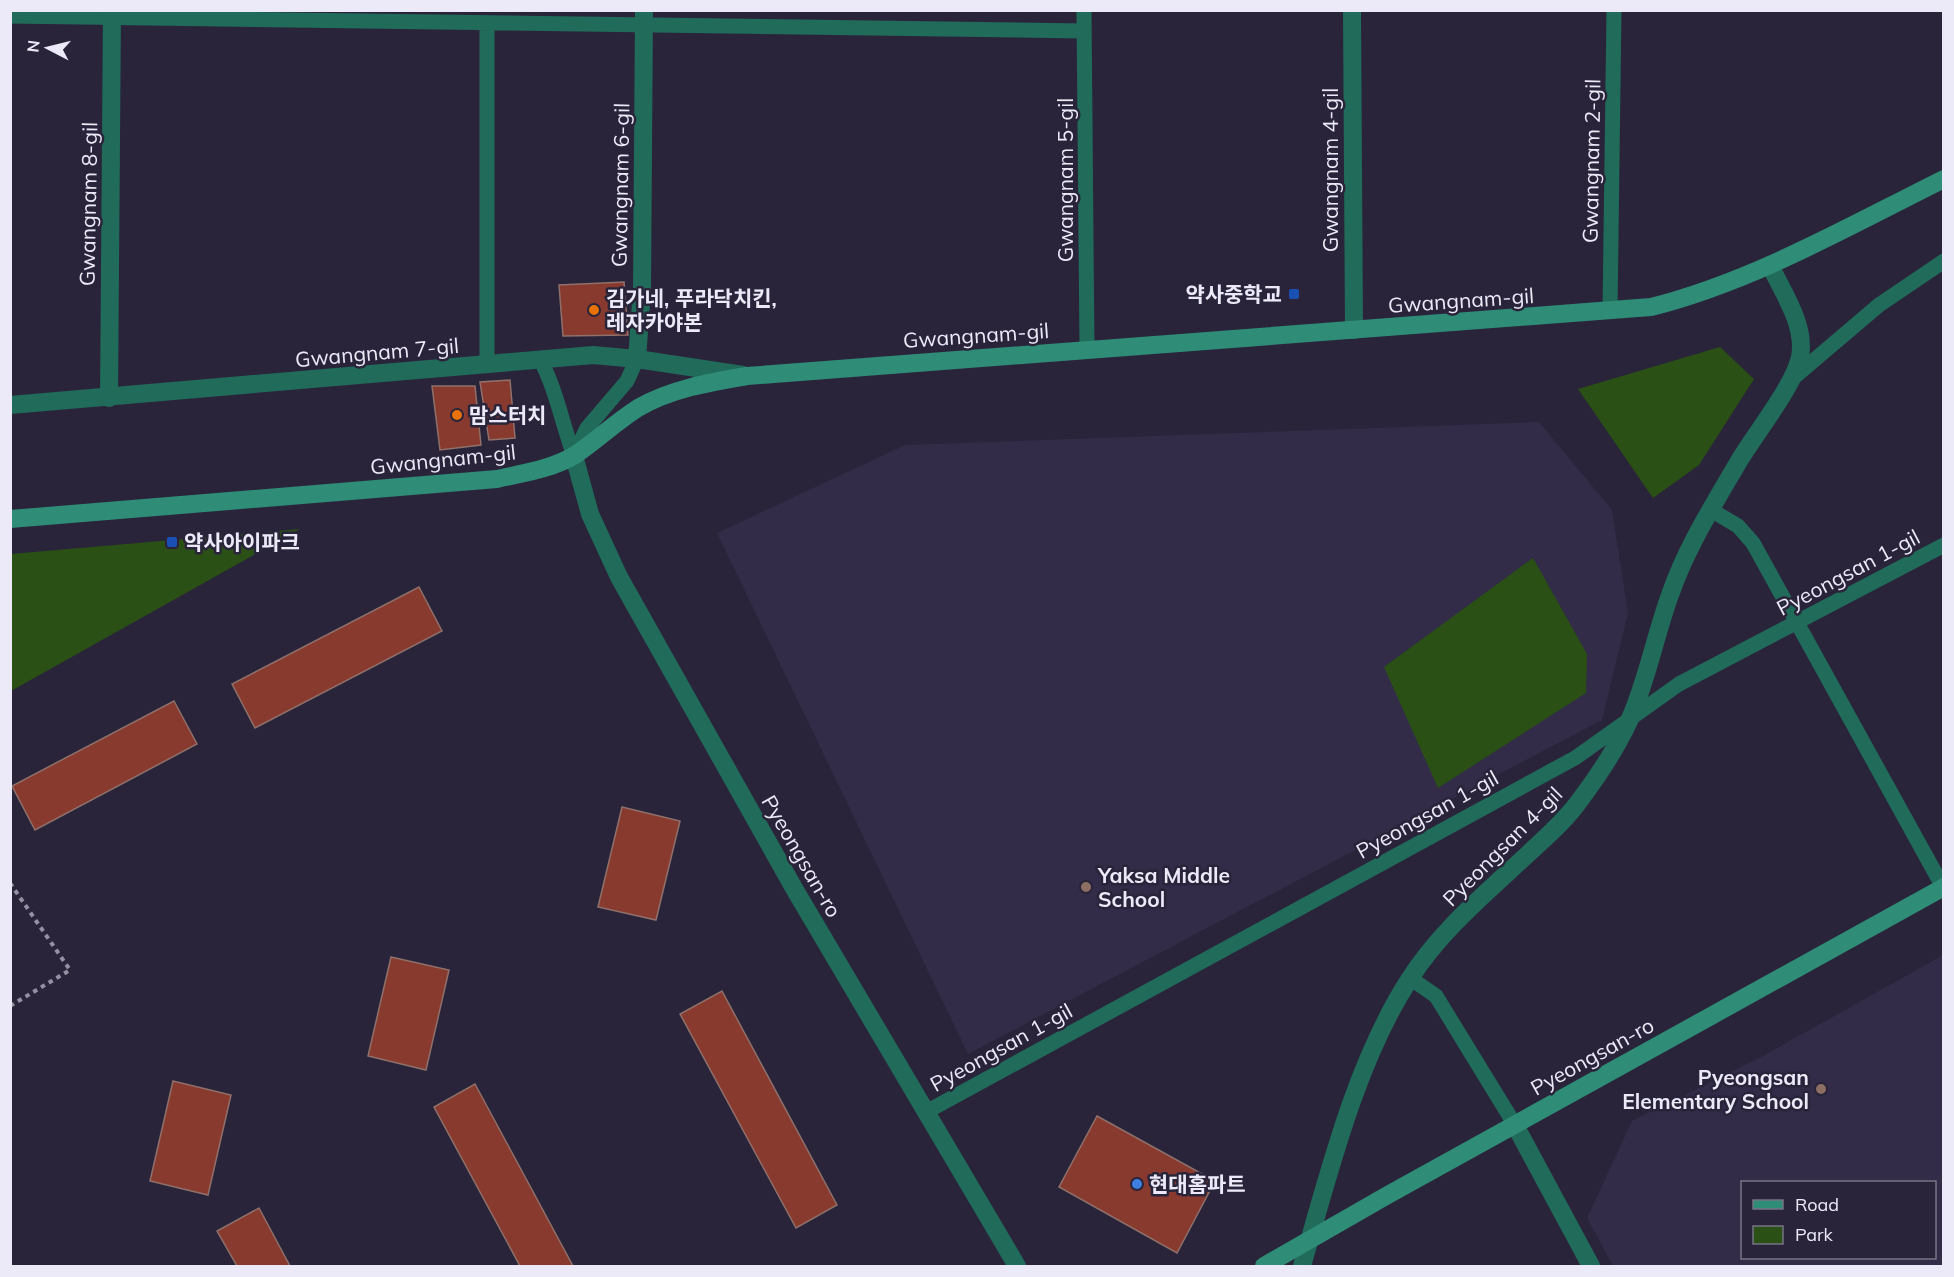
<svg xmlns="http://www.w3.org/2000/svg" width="1954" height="1277" font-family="Mulish,'Noto Sans KR',sans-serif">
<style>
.built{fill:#322c48;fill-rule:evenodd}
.green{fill:#2a5015}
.building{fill:#893a2f;stroke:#8f706a;stroke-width:1.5}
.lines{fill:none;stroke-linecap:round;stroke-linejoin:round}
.path{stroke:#9491a3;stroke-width:4;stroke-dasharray:4.5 4.5;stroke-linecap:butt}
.lane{stroke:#216b5b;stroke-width:15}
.street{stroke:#216b5b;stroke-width:18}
.secondary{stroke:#2e8c77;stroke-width:18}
.transit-dot{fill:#1a4fb4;stroke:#29243a;stroke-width:2}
.food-dot{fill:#e8710a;stroke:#29243a;stroke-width:2}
.education-dot{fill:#8d6e63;stroke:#29243a;stroke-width:2}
.shop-dot{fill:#3f7fe0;stroke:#29243a;stroke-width:2}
.labels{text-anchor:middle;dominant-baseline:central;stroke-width:5;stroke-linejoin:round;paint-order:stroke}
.street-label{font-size:21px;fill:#eceaf9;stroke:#29243a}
.poi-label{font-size:21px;font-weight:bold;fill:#eceaf9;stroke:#29243a;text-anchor:start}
</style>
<rect width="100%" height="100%" fill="#29243a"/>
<!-- built -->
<path class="built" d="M1539 422 1612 510 1628 613 1602 720 968 1054 717 533 905 445Z
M1943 955V1266H1613L1587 1218 1632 1121 1763 1056ZM1742 1182H1934V1258H1742Z"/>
<!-- green -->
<path class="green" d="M1720 347 1754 379 1699 465 1653 498 1578 389Z
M300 529 11 691V554Z
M1533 558 1587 654 1586 693 1438 788 1384 667Z"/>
<!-- building -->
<path class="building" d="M624 282 628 335 563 336 559 285Z
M510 380 515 438 489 440 480 382Z
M432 386H475L481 445 440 450Z
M419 587 442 631 255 728 232 684Z
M174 701 197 744 35 830 12 786Z
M622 807 680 821 656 920 598 907Z
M391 957 449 970 426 1070 368 1056Z
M722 991 837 1205 796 1228 680 1014Z
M173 1081 231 1095 208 1195 150 1181Z
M475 1084 573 1266H520L434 1107Z
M1097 1116 1215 1181 1177 1253 1059 1187Z
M259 1208 290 1266H237L217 1231Z"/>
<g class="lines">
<!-- path -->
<path class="path" d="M10 883 70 970 10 1006"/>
<!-- lane -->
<path class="lane" d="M1084 10 1087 350
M10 16 1084 31
M487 23V364
M1610 311 1614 10
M540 359C556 389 562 423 574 456
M1792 379 1879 305 1944 261
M574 456 587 428 627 381 637 359
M1711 510 1738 526 1753 543 1943 887
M1410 978 1436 996 1515 1125
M926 1112 1575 758 1679 684 1944 545"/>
<!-- street -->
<path class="street" d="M1352 10 1354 330
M637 359 642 289 644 10
M109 398 112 10
M10 405 593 355 637 359 743 375
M574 456 590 514 619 577 795 890 1017 1266
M1515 1125 1591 1266
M1302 1266C1329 1173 1356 1062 1409 980 1440 931 1486 893 1528 854 1546 837 1566 820 1580 800 1598 776 1616 749 1629 721 1647 681 1655 636 1670 595 1686 548 1714 504 1739 461 1755 434 1794 386 1800 357 1806 325 1783 293 1770 265"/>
<!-- secondary -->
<path class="secondary" d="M10 519 497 479C523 473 552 469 575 455 597 440 616 422 638 408 670 389 711 382 747 376L1651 307C1754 281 1849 226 1944 179
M1264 1266 1386 1196 1944 887"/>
</g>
<!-- markers -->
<g class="transit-dot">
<rect x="1288" y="288" width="12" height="12" rx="3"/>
<rect x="166" y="536" width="12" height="12" rx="3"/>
</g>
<g class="food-dot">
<circle cx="594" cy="310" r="6"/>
<circle cx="457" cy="415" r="6"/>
</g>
<g class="education-dot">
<circle cx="1086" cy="887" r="6"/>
<circle cx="1821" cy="1089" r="6"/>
</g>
<circle class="shop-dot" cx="1137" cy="1184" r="6"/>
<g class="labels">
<!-- street labels -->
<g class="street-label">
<text transform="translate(1591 161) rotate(-89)">Gwangnam 2-gil</text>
<text transform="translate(1330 170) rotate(-90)">Gwangnam 4-gil</text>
<text transform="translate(1065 180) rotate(-90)">Gwangnam 5-gil</text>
<text transform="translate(620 185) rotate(-89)">Gwangnam 6-gil</text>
<text transform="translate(88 204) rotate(-89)">Gwangnam 8-gil</text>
<text transform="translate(1461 300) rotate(-4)">Gwangnam-gil</text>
<text transform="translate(976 335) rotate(-4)">Gwangnam-gil</text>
<text transform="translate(377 352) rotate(-5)">Gwangnam 7-gil</text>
<text transform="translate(443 459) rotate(-6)">Gwangnam-gil</text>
<text transform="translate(1848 572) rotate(-28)">Pyeongsan 1-gil</text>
<text transform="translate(1427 814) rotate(-29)">Pyeongsan 1-gil</text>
<text transform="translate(1502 846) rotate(-45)">Pyeongsan 4-gil</text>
<text transform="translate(802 856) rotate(60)">Pyeongsan-ro</text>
<text transform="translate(1001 1047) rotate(-29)">Pyeongsan 1-gil</text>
<text transform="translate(1592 1056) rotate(-29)">Pyeongsan-ro</text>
</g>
<!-- poi labels -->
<g class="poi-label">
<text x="1282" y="294" text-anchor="end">약사중학교</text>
<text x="606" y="298">김가네, 푸라닥치킨,<tspan x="606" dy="24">레자카야본</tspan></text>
<text x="469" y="415">맘스터치</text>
<text x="184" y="542">약사아이파크</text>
<text x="1098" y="875">Yaksa Middle<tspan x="1098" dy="24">School</tspan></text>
<text x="1809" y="1077" text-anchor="end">Pyeongsan<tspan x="1809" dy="24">Elementary School</tspan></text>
<text x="1149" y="1184">현대홈파트</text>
</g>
</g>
<!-- border -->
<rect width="1954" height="1277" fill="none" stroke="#eceaf9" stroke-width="24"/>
<!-- legend -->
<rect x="1741" y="1181" width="195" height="78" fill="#29243a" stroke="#777386" stroke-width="1.5"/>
<rect x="1753" y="1200" width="30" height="9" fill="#2e8c77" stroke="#777386" stroke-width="1.5"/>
<text x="1795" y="1211" font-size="18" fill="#eceaf9">Road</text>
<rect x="1753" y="1226" width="30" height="18" fill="#2a5015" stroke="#777386" stroke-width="1.5"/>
<text x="1795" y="1241" font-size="18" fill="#eceaf9">Park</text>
<!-- north arrow -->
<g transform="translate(48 48) rotate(277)" stroke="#29243a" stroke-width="4.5" paint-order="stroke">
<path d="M0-4.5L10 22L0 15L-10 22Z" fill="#eceaf9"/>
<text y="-9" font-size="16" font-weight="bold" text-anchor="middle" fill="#eceaf9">N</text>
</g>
</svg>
